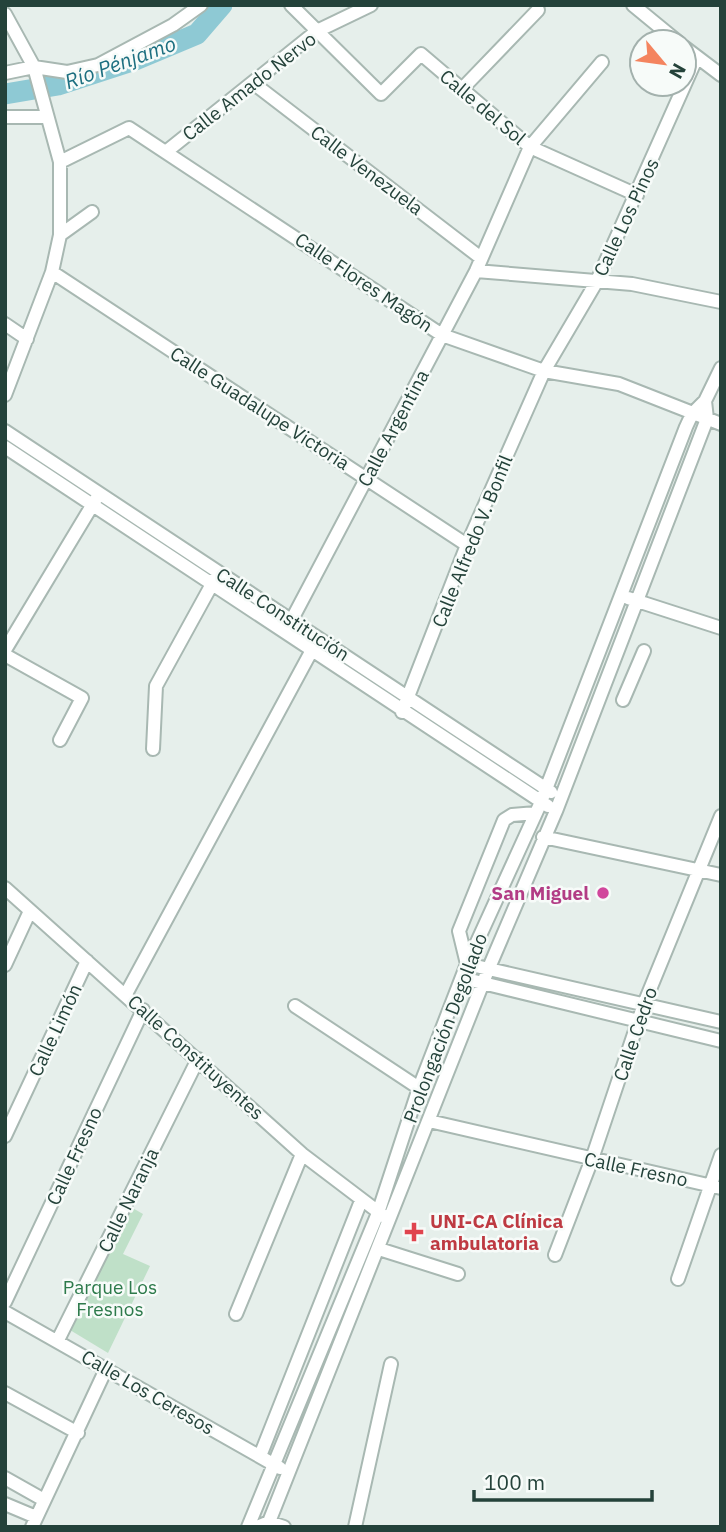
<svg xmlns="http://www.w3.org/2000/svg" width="726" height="1532" font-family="'IBM Plex Sans',sans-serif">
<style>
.green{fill:#bfe0c8}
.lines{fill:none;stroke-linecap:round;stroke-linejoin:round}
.river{stroke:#8ec9d4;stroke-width:21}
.minor-casing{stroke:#a8b8b2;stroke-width:16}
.minor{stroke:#fff;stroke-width:12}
.hotel-dot{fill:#d1479c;stroke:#f7fbf9;stroke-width:2.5}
.health-dot{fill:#e0444e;stroke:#f7fbf9;stroke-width:2.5}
.labels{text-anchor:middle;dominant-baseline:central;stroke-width:5;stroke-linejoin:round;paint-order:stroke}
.street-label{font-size:19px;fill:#24423a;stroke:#f7fbf9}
.hotel-label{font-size:19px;font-weight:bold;fill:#b23c85;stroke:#f7fbf9;text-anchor:end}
.health-label{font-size:19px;font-weight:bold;fill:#be3a42;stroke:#f7fbf9;text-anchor:start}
.park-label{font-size:19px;fill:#2d7a4b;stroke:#f7fbf9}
.water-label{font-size:21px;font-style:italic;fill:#1c6f80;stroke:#f7fbf9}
</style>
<rect width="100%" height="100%" fill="#e6efeb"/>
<!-- green -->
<path class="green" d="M129 1206 143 1214 123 1254 150 1266 108 1353 70 1330Z"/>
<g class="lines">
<!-- river -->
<path class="river" d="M5 94 58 85 135 60 197 34 222 5"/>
<!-- minor casing -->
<g class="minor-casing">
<path id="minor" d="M291 5 381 94 421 54 530 147 637 195
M633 5 678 42
M5 14 34 67 60 162V235L52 272 5 395
M684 47 721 75
M5 73 34 67 67 72 98 65 173 25 201 5
M253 83 481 258
M461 90 538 10
M5 117H46
M167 151 317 31 371 5
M60 162 129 128 442 335 544 371 619 384 721 424
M60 235 92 212
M476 271 632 284 721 302
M52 272 467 545
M5 324 27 339
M5 431 551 792
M5 447 548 806
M628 598 721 628
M289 625 476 271 530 147 602 62
M5 650 96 499
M5 655 82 698 60 740
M623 700 644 651
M402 712 467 545 544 371 597 281 697 57
M153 749 156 686 217 575
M536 813 512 815 504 820 459 931 467 964 721 1022
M543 837 721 875
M5 888 302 1154 385 1217
M5 965 30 911
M462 978 721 1041
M126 994 312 650
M295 1006 419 1088
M429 1121 721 1188
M5 1136 87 961
M379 1249 458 1274
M555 1255 592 1159 644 1004 721 816
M678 1279 721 1155
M5 1302 143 1010
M5 1312 280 1468
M236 1314 302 1154
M58 1340 198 1059
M5 1393 78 1433
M260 1456 361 1201
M5 1478 44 1500
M5 1504 36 1517
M32 1527 106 1369
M248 1527 378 1213 419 1088 467 964 541 802 686 427 692 414 705 401 721 368
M257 1527 269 1522 284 1527
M267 1527 488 970 556 811 707 419 705 401
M355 1527 391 1364"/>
</g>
<!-- minor -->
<use href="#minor" class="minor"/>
</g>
<!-- markers -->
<circle class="hotel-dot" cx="603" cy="893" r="7"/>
<path class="health-dot" d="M410.5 1221.5h7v7h7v7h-7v7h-7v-7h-7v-7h7z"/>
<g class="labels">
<!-- street labels -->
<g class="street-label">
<text transform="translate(249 86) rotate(-38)">Calle Amado Nervo</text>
<text transform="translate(483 107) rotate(40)">Calle del Sol</text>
<text transform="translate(367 170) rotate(37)">Calle Venezuela</text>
<text transform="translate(626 217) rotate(-65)">Calle Los Pinos</text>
<text transform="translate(364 282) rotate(34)">Calle Flores Magón</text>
<text transform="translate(260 408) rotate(33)">Calle Guadalupe Victoria</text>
<text transform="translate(393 428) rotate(-62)">Calle Argentina</text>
<text transform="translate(472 541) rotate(-68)">Calle Alfredo V. Bonfil</text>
<text transform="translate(283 614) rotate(33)">Calle Constitución</text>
<text transform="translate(445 1028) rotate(-69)">Prolongación Degollado</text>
<text transform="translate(55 1030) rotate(-65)">Calle Limón</text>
<text transform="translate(635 1034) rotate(-71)">Calle Cedro</text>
<text transform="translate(196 1057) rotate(42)">Calle Constituyentes</text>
<text transform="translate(74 1156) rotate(-65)">Calle Fresno</text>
<text transform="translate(636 1169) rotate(12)">Calle Fresno</text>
<text transform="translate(128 1200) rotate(-64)">Calle Naranja</text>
<text transform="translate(148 1392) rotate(30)">Calle Los Ceresos</text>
</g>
<!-- hotel labels -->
<g class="hotel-label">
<text x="589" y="893">San Miguel</text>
</g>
<!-- health labels -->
<g class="health-label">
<text x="430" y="1221">UNI-CA Clínica<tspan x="430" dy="22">ambulatoria</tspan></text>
</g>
<!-- park labels -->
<g class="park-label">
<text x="110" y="1287">Parque Los<tspan x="110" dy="22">Fresnos</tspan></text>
</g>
<!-- water labels -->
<g class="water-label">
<text transform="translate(120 62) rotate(-20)">Río Pénjamo</text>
</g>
</g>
<!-- border -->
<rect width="726" height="1532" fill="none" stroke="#24423a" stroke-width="14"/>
<!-- north arrow -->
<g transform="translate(663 63) rotate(119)"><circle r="33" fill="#f7fbf9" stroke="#a3b1ad" stroke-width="2"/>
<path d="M0-5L12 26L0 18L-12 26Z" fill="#f4845f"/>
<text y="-10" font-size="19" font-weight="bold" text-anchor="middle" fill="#24423a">N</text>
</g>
<!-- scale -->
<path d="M474 1490v10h178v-10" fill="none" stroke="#24423a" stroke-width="3.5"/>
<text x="484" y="1490" font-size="21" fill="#24423a" stroke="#f7fbf9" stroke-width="5" paint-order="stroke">100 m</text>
</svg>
